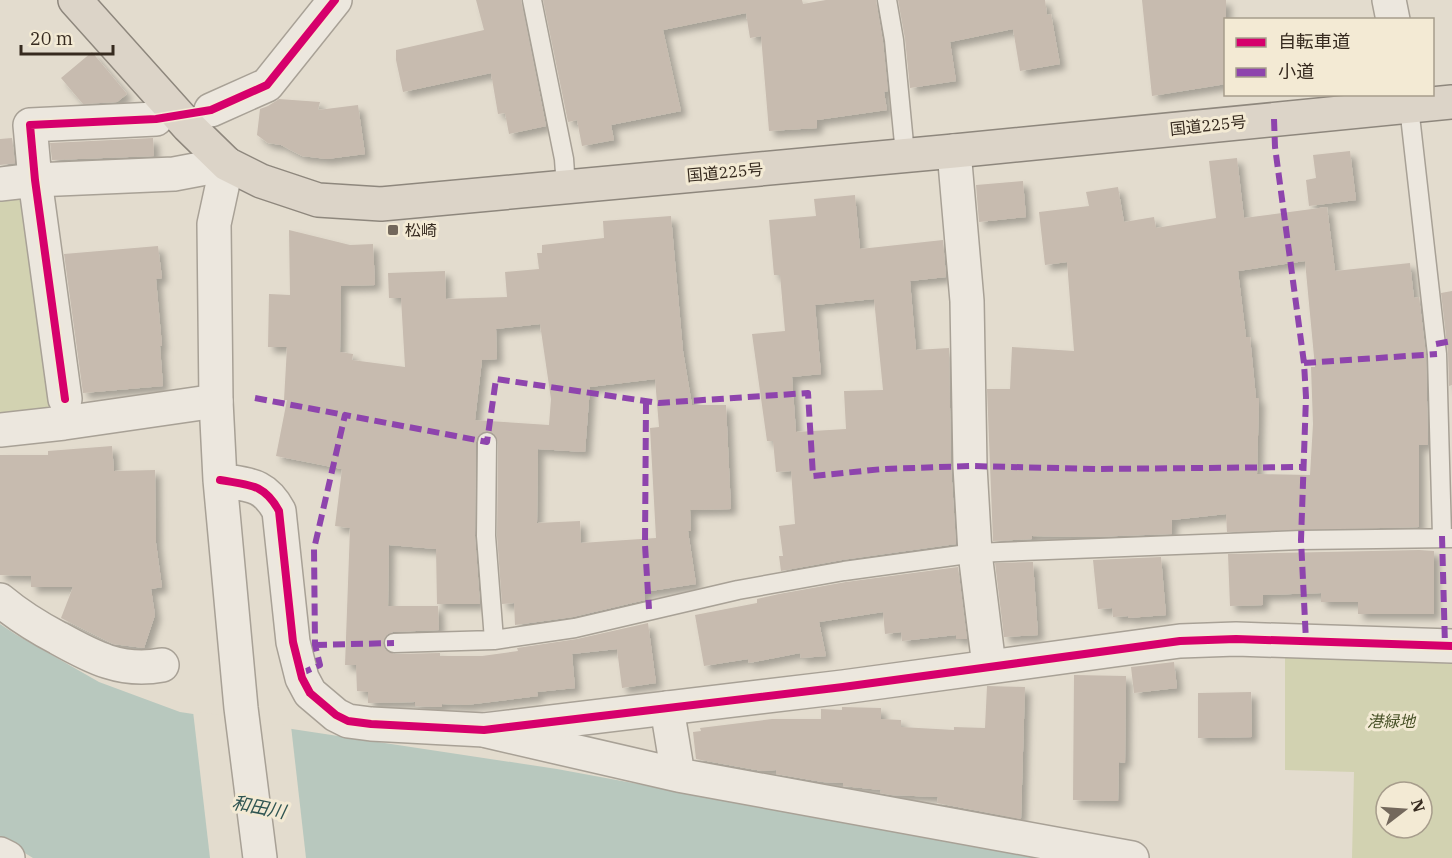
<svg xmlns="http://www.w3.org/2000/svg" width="1452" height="858" font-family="'IBM Plex Serif','Noto Sans JP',serif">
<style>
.green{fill:#d2d2b1;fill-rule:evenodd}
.water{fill:#b8c8be}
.pier{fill:#e3dcce}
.building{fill:#c7bbaf;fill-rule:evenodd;filter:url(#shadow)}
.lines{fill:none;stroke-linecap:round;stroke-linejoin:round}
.service-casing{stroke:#a8a196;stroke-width:21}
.minor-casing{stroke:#a8a196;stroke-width:36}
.tertiary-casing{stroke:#a8a196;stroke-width:36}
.trunk-casing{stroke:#8e877d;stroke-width:36}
.service{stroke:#ece7de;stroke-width:18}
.minor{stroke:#ece7de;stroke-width:33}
.tertiary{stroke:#ece7de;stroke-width:33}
.trunk{stroke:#dcd4c8;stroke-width:33}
.quiet{stroke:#8e44ad;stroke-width:6;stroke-dasharray:12 6;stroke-linecap:butt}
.cycleway-casing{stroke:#f3ead4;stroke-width:11}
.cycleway{stroke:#d6006c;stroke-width:8}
.poi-dot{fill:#73685c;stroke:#f3ead4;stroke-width:2}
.labels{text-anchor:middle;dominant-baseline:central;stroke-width:6;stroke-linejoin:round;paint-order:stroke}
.street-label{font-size:16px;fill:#362a1f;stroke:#f3ead4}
.poi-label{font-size:16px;fill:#362a1f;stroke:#f3ead4;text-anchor:start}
.park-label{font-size:16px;font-style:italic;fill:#485127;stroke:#f3ead4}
.water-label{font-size:18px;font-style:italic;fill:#2f5552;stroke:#f3ead4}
</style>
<defs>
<filter id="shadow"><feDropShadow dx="5.5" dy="5.5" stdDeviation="3" flood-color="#0004"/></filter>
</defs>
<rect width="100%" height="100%" fill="#e3dcce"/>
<!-- green -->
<path class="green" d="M31 195 56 409 0 415V200Z
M1285 654 1399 660 1452 664V858H1352L1354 772 1285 770ZM1386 792H1422V828H1386Z"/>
<!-- water -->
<path class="water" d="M0 624 15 634 99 682 180 712 557 769 1040 858H33L0 838Z"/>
<!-- pier -->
<path class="pier" d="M193 711 291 726 306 858H210Z"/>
<!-- building -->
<path class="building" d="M476 0H521L546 126 509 134 505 113 498 114 491 73 403 92 396 60V50L484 30Z
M543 0H802L803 4 826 0H876L883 42 888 91 884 92 887 110 817 120V128L769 131 761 36 750 38 746 13 663 30 681 111 611 125 614 140 582 146 577 120 568 122Z
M898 0H1045L1047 15 1051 14 1060 64 1020 71 1013 29 950 42 956 81 910 88 905 39Z
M1142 0H1226V84L1152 96Z
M92 52 127 94 117 102 83 104 61 78Z
M279 99 320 102 318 110 358 105 365 154 327 159 302 156 281 145 268 143 257 135 260 109 268 106Z
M12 138 15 163 0 165V139Z
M153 138 154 156 52 160 50 143Z
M1350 151 1356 200 1309 206 1306 180 1316 178 1313 155Z
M1237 158 1244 218 1327 207 1335 271 1410 263 1414 298 1419 297 1426 355 1428 445H1419V527L1227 532 1226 514 1172 520V534L1091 537 1032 536V539L993 541 987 389H1010L1012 347 1074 351 1067 262 1045 265 1039 212 1089 206 1086 192 1118 187 1124 222 1154 217 1156 228 1216 218 1209 161ZM1305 261 1315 367H1311L1313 424 1310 475 1257 474 1259 398H1256L1250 337H1246L1238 271Z
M1023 181 1026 217 979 222 976 185Z
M855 195 860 249 943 240 946 277 910 281 916 350 949 348 951 466 956 544 842 560 781 571 779 556H783L779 526 795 524 791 471 776 472 773 441H767L752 334 785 331 780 275H774L769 220 816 216 814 199ZM874 299 883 390 844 391 846 429 796 432 792 377 821 374 815 305Z
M671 216 683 351 692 405H726L731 509 690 510 691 531H688L696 584 644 592 645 600 573 617 515 625 514 603 502 604 497 536 498 442 493 433 487 431 478 436 476 442 475 536 480 604H437L436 549 389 545 388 606H438L439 630 393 632 388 634 383 643 385 649 394 654 440 653V656H482L518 651 517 648 577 639 648 623 656 683 622 688 617 649 572 654 575 688 537 692 538 696 466 705 442 704V707L415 706V702L368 703V692L357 691 356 665H345L350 528 335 526 342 469 276 456 287 400H284L287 347H268L269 294 290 295 289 230 350 245 373 244 375 285 341 286 340 352 353 354 352 360 405 367 401 298H389L388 273 445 271 446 299 507 297 505 272 539 269 537 253H542V245L604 238 603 221ZM540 324 551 399 549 425 475 420 482 360 497 359 496 329ZM655 379 659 427 650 428 656 538 581 543 580 521 537 523 538 449 585 452 590 387Z
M158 246 162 278 156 279 162 346H160L163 386 83 393 64 254Z
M1452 291V385L1449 386 1448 353 1441 293Z
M112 446 114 471 155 470 156 543 162 587 151 589 155 615 144 648 113 644 61 618 73 587H31V576L0 575V455H48V451Z
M1419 550 1434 551V614H1358V602H1321V593L1263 595V605L1230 606 1228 554Z
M1161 557 1166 615 1128 618V616L1113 617 1112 608 1098 609 1093 560Z
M1033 562 1038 635 1004 637 995 563Z
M958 567 967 639H956V635L902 641 901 632 885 634 883 612 819 622 826 656 801 658 800 653 749 663 748 659 704 666 695 615 757 603V599L779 594 846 582Z
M1174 662 1177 688 1134 693 1131 667Z
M1074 675 1126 676 1125 763 1119 762 1118 801 1073 800Z
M987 686 1025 687 1021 819 937 803 938 797 891 795 880 793 881 790 843 786V783L823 782 776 774V770L762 771 696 759 693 732 701 731 700 728 772 719H821V709L842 710V707L881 708V719L901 720V727L954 730V727L985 728Z
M1251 692 1252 737 1198 738V693Z"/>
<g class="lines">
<!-- service casing -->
<g class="service-casing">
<path id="service" d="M532 0 564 159 566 187
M887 0 894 40 905 154
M1409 107 1437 354 1442 536
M487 442 486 536 494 640
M394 643 494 640 575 628 738 590 844 571 975 553 1301 540 1452 538"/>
</g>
<!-- minor casing -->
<g class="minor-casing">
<path id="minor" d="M1389 0 1393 20
M211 110 267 85 335 0
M954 151 967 301 970 466 975 553 989 666
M0 184 35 180 174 174 227 164
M65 399 35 180 30 125 156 119
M0 430 64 423 216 401
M0 600C18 615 37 627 58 638 92 657 122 673 162 665
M667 708 678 775
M487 731 678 775 1132 858
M0 854 8 858"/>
</g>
<!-- tertiary casing -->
<g class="tertiary-casing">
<path id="tertiary" d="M227 164 214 224 216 401 220 480 241 708 260 858
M220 480C248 485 264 483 279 511L293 642 302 678 310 693 336 715 348 721 371 724 484 730 843 687 1180 641 1236 639 1452 646"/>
</g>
<!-- trunk casing -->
<g class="trunk-casing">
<path id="trunk" d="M75 0 188 126 227 164 261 181 318 200 381 204 954 151 1452 102"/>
</g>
<!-- service -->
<use href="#service" class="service"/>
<!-- minor -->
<use href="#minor" class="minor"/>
<!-- tertiary -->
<use href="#tertiary" class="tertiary"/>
<!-- trunk -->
<use href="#trunk" class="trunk"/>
<!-- quiet -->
<path class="quiet" d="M1274 119 1275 147 1304 363 1306 397 1301 540 1306 641
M1436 344 1452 341
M1304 363 1437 354
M255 398 345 415
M646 402 645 545 649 609
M1442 536 1445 646
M315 645 394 643
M300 674 320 665 315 645 314 549 345 415 487 442 496 379 659 403 808 393 813 476 883 469 970 466 1096 469 1302 467"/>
<!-- cycleway casing -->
<g class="cycleway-casing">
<path id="cycleway" d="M65 399 35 180 30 125 156 119 211 110 267 85 335 0
M220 480C248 485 264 483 279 511L293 642 302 678 310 693 336 715 348 721 371 724 484 730 843 687 1180 641 1236 639 1452 646"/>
</g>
<!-- cycleway -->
<use href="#cycleway" class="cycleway"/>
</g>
<!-- markers -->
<rect class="poi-dot" x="387" y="224" width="12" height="12" rx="3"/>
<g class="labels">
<!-- street labels -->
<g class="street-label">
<text transform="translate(1208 125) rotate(-6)">国道225号</text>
<text transform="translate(725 172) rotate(-5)">国道225号</text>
</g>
<!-- poi labels -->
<g class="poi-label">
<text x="405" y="230">松崎</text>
</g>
<!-- park labels -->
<g class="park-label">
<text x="1391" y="721">港緑地</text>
</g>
<!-- water labels -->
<g class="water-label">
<text transform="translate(259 807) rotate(11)">和田川</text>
</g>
</g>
<!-- legend -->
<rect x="1224" y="18" width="210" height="78" fill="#f3ead4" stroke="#a79d8c" stroke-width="1.5"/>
<rect x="1236" y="38" width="30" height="9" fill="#d6006c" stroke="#a79d8c" stroke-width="1.5"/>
<text x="1278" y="48" font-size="18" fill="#362a1f">自転車道</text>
<rect x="1236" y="68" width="30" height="9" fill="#8e44ad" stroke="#a79d8c" stroke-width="1.5"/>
<text x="1278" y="78" font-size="18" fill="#362a1f">小道</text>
<!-- north arrow -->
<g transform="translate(1404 810) rotate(73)"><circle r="28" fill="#f3ead4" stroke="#a79d8c" stroke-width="1.5"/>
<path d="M0-4.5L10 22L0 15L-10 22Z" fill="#73685c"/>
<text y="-9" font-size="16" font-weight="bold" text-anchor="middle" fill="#362a1f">N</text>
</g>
<!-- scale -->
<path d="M21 45v9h92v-9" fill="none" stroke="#362a1f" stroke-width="3"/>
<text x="30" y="45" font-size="18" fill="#362a1f" stroke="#f3ead4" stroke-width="4.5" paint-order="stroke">20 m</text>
</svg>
